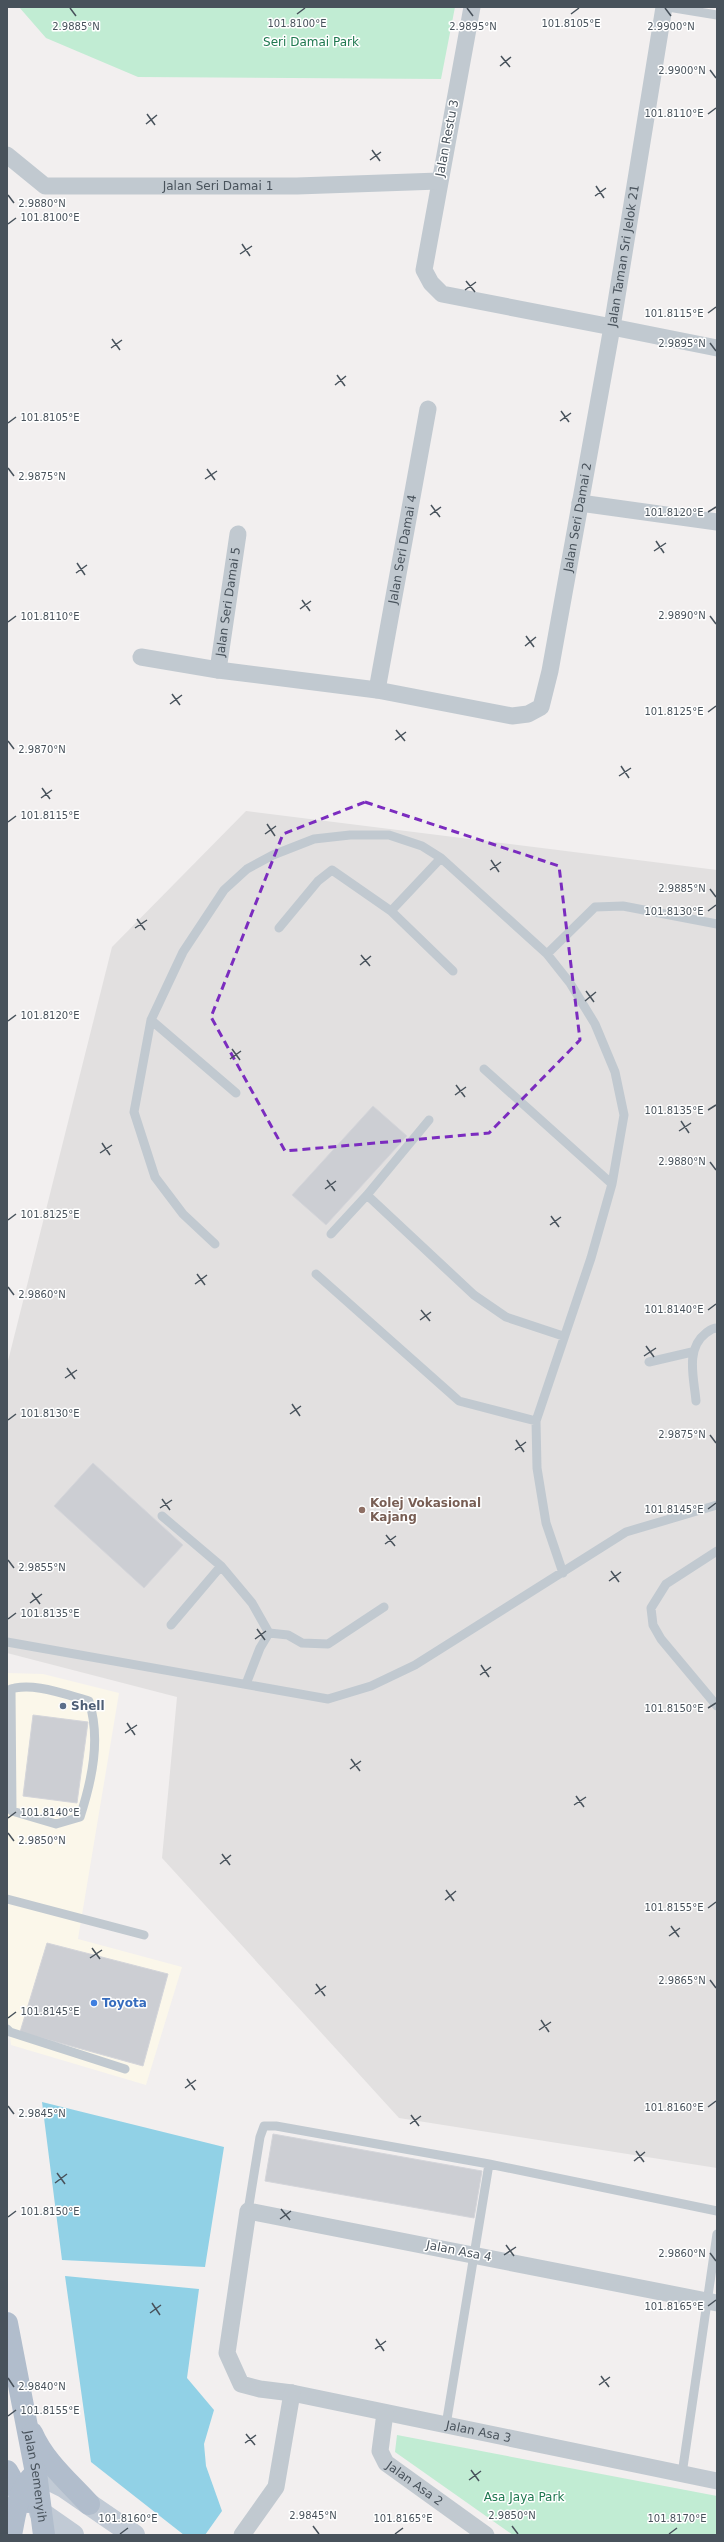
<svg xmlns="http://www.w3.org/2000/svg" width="724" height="2542" font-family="'DejaVu Sans',sans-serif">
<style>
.commercial{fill:#fbf7ea}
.education{fill:#e2e0e0}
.green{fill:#c1ecd3}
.water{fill:#91d1e6}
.building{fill:#ccced3;stroke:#d4d5da}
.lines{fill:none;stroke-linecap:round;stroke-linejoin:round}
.lane{stroke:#c1c9d0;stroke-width:9}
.street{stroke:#c1c9d0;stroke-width:17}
.secondary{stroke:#c1cad5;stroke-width:22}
.primary{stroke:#b1bdcc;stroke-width:22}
.marked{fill:none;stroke:#7b2cbf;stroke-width:3;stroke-dasharray:8 5;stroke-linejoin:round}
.ticks{fill:none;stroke:#48525b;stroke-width:1.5}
.education-dot{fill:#8d6e63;stroke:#fff;stroke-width:1.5}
.service-dot{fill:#5c6f8a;stroke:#fff;stroke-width:1.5}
.shop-dot{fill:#3f7fe0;stroke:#fff;stroke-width:1.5}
.labels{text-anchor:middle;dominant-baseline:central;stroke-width:3;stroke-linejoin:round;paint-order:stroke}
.park-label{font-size:12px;fill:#1e784f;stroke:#fff}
.street-label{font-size:12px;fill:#48525b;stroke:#fff}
.education-label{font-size:12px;font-weight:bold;fill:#785e54;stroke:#fff;text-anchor:start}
.service-label{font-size:12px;font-weight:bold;fill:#4e5e75;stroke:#fff;text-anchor:start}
.shop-label{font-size:12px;font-weight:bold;fill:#366cbe;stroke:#fff;text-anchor:start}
.ticks-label{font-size:10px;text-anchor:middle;fill:#48525b;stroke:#fff;stroke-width:3;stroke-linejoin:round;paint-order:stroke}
</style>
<rect width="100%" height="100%" fill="#f2efef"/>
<!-- commercial -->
<path class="commercial" d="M7 1673 43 1674 119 1693 78 1939 182 1967 146 2085 11 2045 7 2013Z"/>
<!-- education -->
<path class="education" d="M246 811 717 870V2168L399 2118 162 1858 177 1697 7 1653V1365L112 947Z"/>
<!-- green -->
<path class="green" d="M19 7H455L441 79 138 77 46 38Z
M397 2435 717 2496V2535H513L395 2452Z"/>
<!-- water -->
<path class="water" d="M42 2102 224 2147 205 2267 62 2260Z
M65 2276 199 2289 187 2378 214 2410 204 2444 206 2466 222 2511 205 2535H184L91 2462Z"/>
<!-- building -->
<path class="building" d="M373 1106 407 1136 326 1225 292 1195Z
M93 1463 183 1545 144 1588 54 1506Z
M33 1715 88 1722 77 1803 23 1796Z
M47 1943 168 1974 143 2066 20 2032Z
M273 2134 482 2171 474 2218 265 2181Z"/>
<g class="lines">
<!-- lane -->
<path class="lane" d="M668 7 717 15
M391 911 453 971
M279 928 318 881 332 870 391 911 441 858
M547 954 595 907 623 906 717 924
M151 1020 236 1093
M484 1069 612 1184
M367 1195 474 1295 506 1317 563 1336
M331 1234 367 1195 429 1120
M215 1244 183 1214 155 1177 134 1112 151 1020 183 952 224 890 247 869 273 855 314 839 350 835H389L422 846 441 858 547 954 570 983 595 1024 615 1072 624 1115 612 1184 591 1258 536 1421 537 1468 546 1523 563 1573
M316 1274 459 1401 536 1421
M649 1362 692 1352
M696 1401C694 1378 685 1349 706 1333 710 1330 712 1328 717 1328
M162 1516 221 1566 252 1603 269 1633
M717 1551 666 1584 651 1608 653 1625 661 1639 717 1706
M171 1625 221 1566
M7 1642 328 1699 371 1686 415 1665 626 1532 717 1505
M246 1684 260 1648 269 1633 288 1635 302 1643 328 1644 384 1607
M7 1691C28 1680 67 1695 89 1701 101 1739 92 1780 80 1817L56 1824 12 1811 11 1689
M7 1899 144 1935
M7 2029 10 2032 125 2069
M248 2211 260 2137 264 2126H276L489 2164 717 2211
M446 2425 489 2164
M682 2474 717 2234"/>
<!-- street -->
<g class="street">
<path id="s1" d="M472 7 424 270 431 283 442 294 612 327 664 7"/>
<path id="s2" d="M7 155 45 186H297L439 181"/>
<path d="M580 503 717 522"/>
<path id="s3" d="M141 657 218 670 377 690 512 716 528 714 541 707 550 671 612 327 717 348"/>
<path id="s4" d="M218 670 238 534"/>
<path id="s5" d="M377 690 428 409"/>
<path id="s6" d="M717 2303 248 2211 227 2353 241 2384 260 2389 292 2393 717 2481"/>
<path id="s7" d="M385 2413 380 2451 386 2463 486 2535"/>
<path d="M242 2535 276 2487 292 2393"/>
</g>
<!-- secondary -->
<path class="secondary" d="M36 2473 64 2487 134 2535
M40 2512 73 2535"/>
<!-- primary -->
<g class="primary">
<path id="s8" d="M7 2323 36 2473 44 2535"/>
<path d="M32 2433C44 2461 69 2482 89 2504"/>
<path d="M7 2471 20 2494 28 2502"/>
<path d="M11 2535C16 2511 17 2490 36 2473"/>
</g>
</g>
<!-- marked area -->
<path class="marked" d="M365 802 559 866 580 1040 489 1133 285 1151 211 1017 283 834Z"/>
<!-- ticks -->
<path class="ticks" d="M70 8 76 16M467 8 473 16M665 8 671 16M297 14 305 8M571 14 579 8M501 56 510 67M500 66 511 57M710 70 716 78M147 114 155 125M708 114 716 108M146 124 157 115M372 150 380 161M370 160 381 152M596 186 604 198M8 195 14 203M595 196 606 188M8 224 16 218M242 244 250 256M240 254 252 246M466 281 475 292M465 290 476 282M708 313 716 307M112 339 120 350M710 343 716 351M111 348 122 340M337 375 345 386M335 385 346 376M561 411 569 422M560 421 571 413M8 423 16 417M8 468 14 476M207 469 215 480M205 479 217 471M431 505 440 517M708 512 716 507M430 515 441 507M656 541 664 553M654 551 666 543M77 563 85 575M76 573 87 565M302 600 310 611M300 609 311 601M710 616 716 624M8 622 16 616M526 636 534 647M525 646 536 637M172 694 180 705M170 704 182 695M708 712 716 706M396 730 405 741M395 740 406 732M8 741 14 749M621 766 629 778M619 776 631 768M42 788 50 799M41 798 52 790M8 822 16 816M267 824 275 836M265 834 276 826M491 860 499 872M490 870 501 862M710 889 716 897M708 911 716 905M137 919 145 930M135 928 147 920M361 955 370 966M360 965 371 956M586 991 594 1002M585 1001 596 992M8 1021 16 1015M232 1049 240 1060M230 1059 241 1051M456 1085 465 1097M455 1095 466 1087M708 1110 716 1105M681 1121 689 1133M679 1131 691 1123M102 1143 110 1155M100 1153 112 1145M710 1162 716 1170M327 1180 335 1191M325 1189 336 1181M551 1216 559 1227M8 1220 16 1214M550 1225 561 1217M197 1274 205 1285M195 1284 207 1275M8 1287 14 1295M421 1310 430 1321M708 1310 716 1304M420 1320 431 1312M646 1346 654 1357M644 1356 656 1348M67 1368 75 1379M65 1378 77 1370M292 1404 300 1416M290 1414 301 1406M8 1420 16 1414M710 1435 716 1443M516 1440 524 1452M515 1450 526 1442M162 1499 170 1510M160 1508 172 1500M708 1509 716 1503M386 1535 395 1546M385 1544 396 1536M8 1560 14 1568M611 1571 619 1582M609 1581 621 1572M32 1593 40 1604M30 1603 42 1594M8 1619 16 1613M257 1629 265 1640M255 1639 266 1631M481 1665 489 1677M480 1675 491 1667M708 1708 716 1703M127 1723 135 1735M125 1733 137 1725M351 1759 360 1771M350 1769 361 1761M576 1796 584 1807M574 1805 586 1797M8 1818 16 1812M8 1833 14 1841M222 1854 230 1865M220 1864 231 1855M446 1890 454 1901M445 1900 456 1891M708 1908 716 1902M671 1926 679 1937M669 1936 680 1928M92 1948 100 1959M90 1958 102 1950M710 1980 716 1988M316 1984 325 1996M315 1994 326 1986M8 2018 16 2012M541 2020 549 2032M539 2030 551 2022M187 2079 195 2090M185 2088 196 2080M8 2106 14 2114M708 2107 716 2101M411 2115 419 2126M410 2124 421 2116M636 2151 644 2162M634 2161 645 2152M57 2173 65 2184M55 2183 67 2174M281 2209 290 2220M8 2217 16 2211M280 2219 291 2211M506 2245 514 2256M710 2253 716 2261M504 2255 516 2247M152 2303 160 2315M708 2306 716 2300M150 2313 161 2305M376 2339 384 2351M375 2349 386 2341M601 2376 609 2387M8 2378 14 2387M599 2385 610 2377M8 2416 16 2410M246 2434 255 2445M245 2443 256 2435M471 2470 479 2481M469 2480 481 2471M313 2526 319 2534M512 2526 518 2534M120 2534 128 2528M395 2534 403 2528M669 2534 677 2528"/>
<!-- markers -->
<circle class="education-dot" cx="362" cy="1510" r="4"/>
<circle class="service-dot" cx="63" cy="1706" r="4"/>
<circle class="shop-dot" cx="94" cy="2003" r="4"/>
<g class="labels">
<!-- park labels -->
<g class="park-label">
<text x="311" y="42">Seri Damai Park</text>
<text x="524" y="2497">Asa Jaya Park</text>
</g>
<!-- street labels -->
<g class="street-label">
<text transform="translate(447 138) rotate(-79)">Jalan Restu 3</text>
<text stroke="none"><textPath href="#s2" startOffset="222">Jalan Seri Damai 1</textPath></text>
<text stroke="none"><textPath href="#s1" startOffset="543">Jalan Taman Sri Jelok 21</textPath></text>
<text stroke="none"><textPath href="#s3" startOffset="600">Jalan Seri Damai 2</textPath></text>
<text stroke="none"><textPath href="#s5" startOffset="143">Jalan Seri Damai 4</textPath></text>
<text stroke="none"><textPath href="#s4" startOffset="69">Jalan Seri Damai 5</textPath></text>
<text transform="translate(459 2251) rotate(11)">Jalan Asa 4</text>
<text stroke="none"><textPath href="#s6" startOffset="898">Jalan Asa 3</textPath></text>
<text stroke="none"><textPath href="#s8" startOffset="156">Jalan Semenyih</textPath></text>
<text stroke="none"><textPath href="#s7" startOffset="87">Jalan Asa 2</textPath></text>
</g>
<!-- education labels -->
<g class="education-label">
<text x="370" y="1503">Kolej Vokasional<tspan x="370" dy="14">Kajang</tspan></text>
</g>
<!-- service labels -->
<g class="service-label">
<text x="71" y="1706">Shell</text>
</g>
<!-- shop labels -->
<g class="shop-label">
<text x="102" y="2003">Toyota</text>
</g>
</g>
<g class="ticks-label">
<text x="297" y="27">101.8100°E</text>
<text x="571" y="27">101.8105°E</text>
<text x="76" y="30">2.9885°N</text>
<text x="473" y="30">2.9895°N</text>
<text x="671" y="30">2.9900°N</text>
<text x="682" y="74">2.9900°N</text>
<text x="674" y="117">101.8110°E</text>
<text x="42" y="207">2.9880°N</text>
<text x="50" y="221">101.8100°E</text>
<text x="674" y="317">101.8115°E</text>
<text x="682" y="347">2.9895°N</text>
<text x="50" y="421">101.8105°E</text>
<text x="42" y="480">2.9875°N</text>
<text x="674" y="516">101.8120°E</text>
<text x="682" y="619">2.9890°N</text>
<text x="50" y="620">101.8110°E</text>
<text x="674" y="715">101.8125°E</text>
<text x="42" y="753">2.9870°N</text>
<text x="50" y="819">101.8115°E</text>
<text x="682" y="892">2.9885°N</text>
<text x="674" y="915">101.8130°E</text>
<text x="50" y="1019">101.8120°E</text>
<text x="674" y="1114">101.8135°E</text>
<text x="682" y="1165">2.9880°N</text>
<text x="50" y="1218">101.8125°E</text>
<text x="42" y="1298">2.9860°N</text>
<text x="674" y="1313">101.8140°E</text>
<text x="50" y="1417">101.8130°E</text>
<text x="682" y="1438">2.9875°N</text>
<text x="674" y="1513">101.8145°E</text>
<text x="42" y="1571">2.9855°N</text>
<text x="50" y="1617">101.8135°E</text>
<text x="674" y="1712">101.8150°E</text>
<text x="50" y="1816">101.8140°E</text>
<text x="42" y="1844">2.9850°N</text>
<text x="674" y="1911">101.8155°E</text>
<text x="682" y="1984">2.9865°N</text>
<text x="50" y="2015">101.8145°E</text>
<text x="674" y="2111">101.8160°E</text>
<text x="42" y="2117">2.9845°N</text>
<text x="50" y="2215">101.8150°E</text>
<text x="682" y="2257">2.9860°N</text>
<text x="674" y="2310">101.8165°E</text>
<text x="42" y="2390">2.9840°N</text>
<text x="50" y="2414">101.8155°E</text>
<text x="313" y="2519">2.9845°N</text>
<text x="512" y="2519">2.9850°N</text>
<text x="677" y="2522">101.8170°E</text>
<text x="128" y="2522">101.8160°E</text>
<text x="403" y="2522">101.8165°E</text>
</g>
<!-- border -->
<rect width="724" height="2542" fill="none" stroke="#48525b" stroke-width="16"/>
</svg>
